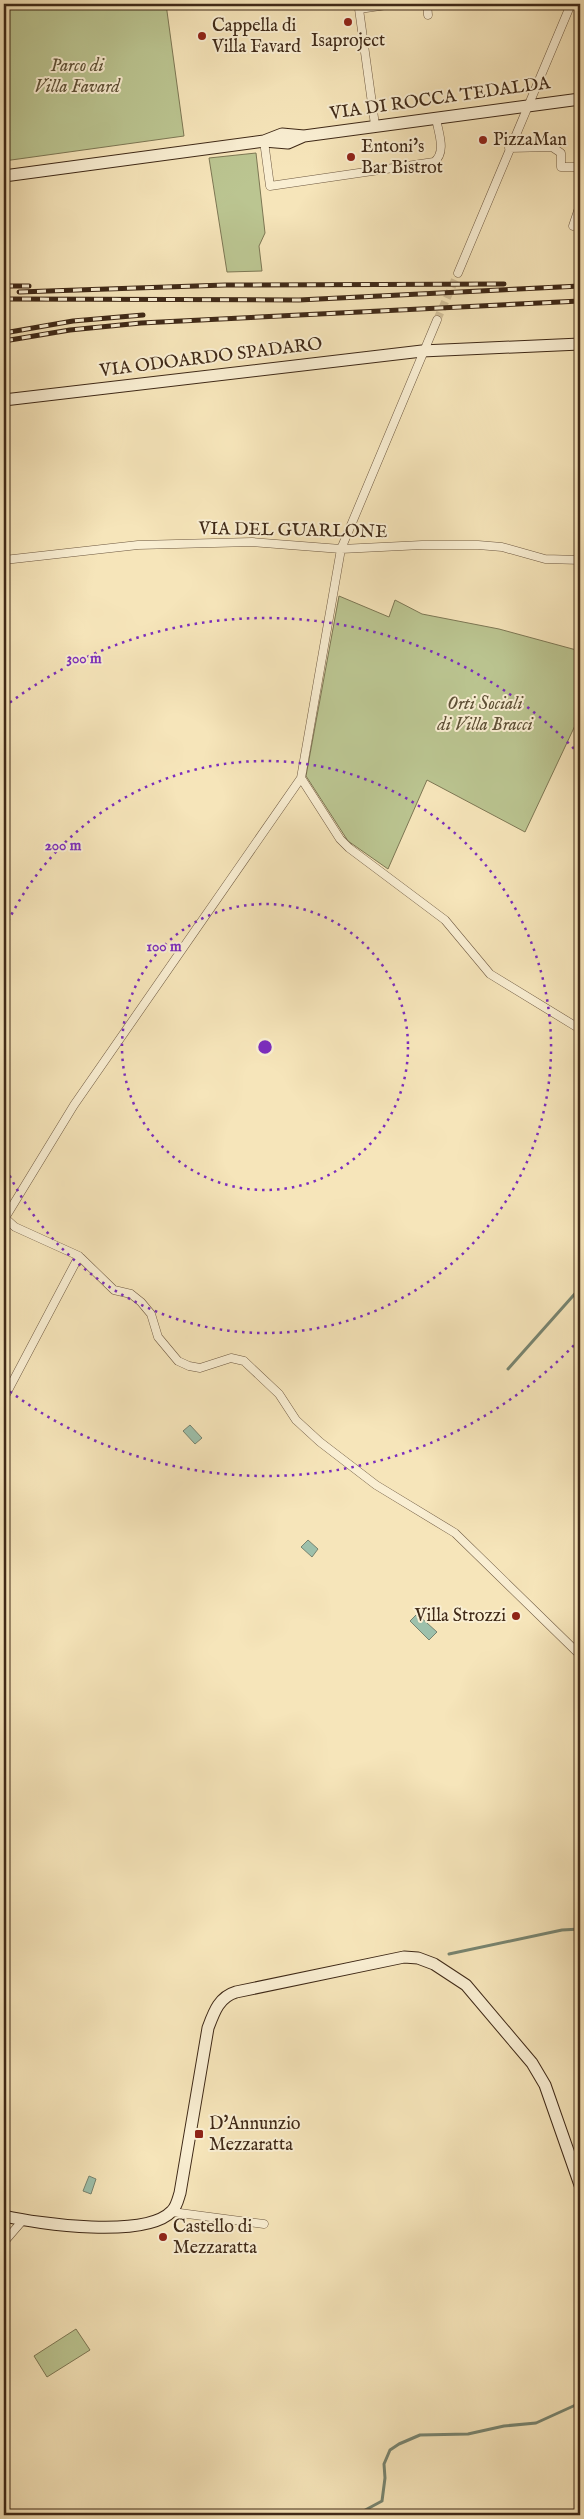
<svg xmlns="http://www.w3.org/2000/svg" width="584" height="2519" font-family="'IM FELL English',serif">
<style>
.green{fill:#bbc591;stroke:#7d7754}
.water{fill:#9dc0ab;stroke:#778470}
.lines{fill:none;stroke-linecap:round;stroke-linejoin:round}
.stream{stroke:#778470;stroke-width:3}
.street-tunnel{stroke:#d1bf99;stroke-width:8;stroke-dasharray:8 4;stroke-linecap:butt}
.street-casing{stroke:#6d5840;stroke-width:9}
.secondary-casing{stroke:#3f2917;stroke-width:13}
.street{stroke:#f9eed2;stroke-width:8}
.secondary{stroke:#f9eed2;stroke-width:11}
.rail-casing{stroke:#3f2917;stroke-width:5}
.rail{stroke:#f9eed2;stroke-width:3;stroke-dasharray:9;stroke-linecap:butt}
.ring{fill:none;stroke:#7b2cbf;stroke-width:2.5;stroke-dasharray:2.5 5}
.poi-dot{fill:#8f2418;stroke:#f9eed2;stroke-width:2}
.labels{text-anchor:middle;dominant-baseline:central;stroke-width:4;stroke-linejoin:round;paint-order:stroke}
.poi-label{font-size:18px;fill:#3f2917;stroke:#f9eed2;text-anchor:start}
.park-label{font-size:18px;font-style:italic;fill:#5e5036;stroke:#f9eed2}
.street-label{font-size:18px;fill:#3f2917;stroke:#f9eed2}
.centre{fill:#7b2cbf;stroke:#f9eed2;stroke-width:2.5}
.ring-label{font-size:15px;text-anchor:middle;font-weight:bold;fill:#7b2cbf;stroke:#f9eed2;stroke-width:4;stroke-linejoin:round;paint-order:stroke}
</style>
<rect width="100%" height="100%" fill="#f6e5ba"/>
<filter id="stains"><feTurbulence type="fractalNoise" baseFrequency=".004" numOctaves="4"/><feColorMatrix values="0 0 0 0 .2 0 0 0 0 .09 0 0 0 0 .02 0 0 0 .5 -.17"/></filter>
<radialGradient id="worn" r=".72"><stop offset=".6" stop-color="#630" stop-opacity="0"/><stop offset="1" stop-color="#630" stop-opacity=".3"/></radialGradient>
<!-- green -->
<path class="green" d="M4 4H166L184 136 4 161Z
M256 153 265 233 259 246 262 271 227 272 209 158Z
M339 596 389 617 395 600 422 614 499 629 580 651V715L525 832 427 780 388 869 348 841 306 776Z
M76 2329 90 2350 47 2377 34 2356Z"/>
<!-- water -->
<path class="water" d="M190 1425 202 1438 195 1444 183 1431Z
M308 1540 318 1549 312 1557 301 1547Z
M417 1614 437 1632 429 1640 410 1621Z
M89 2176 96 2179 91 2194 83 2191Z"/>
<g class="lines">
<!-- stream -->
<path class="stream" d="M508 1369 580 1288
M449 1954 562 1930 580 1929
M356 2515 382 2501 385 2478 384 2464 390 2450 399 2444 420 2435 468 2434 504 2426 536 2423 580 2403"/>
<!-- street-tunnel -->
<path class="street-tunnel" d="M437 320 458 273"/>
<!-- street casing -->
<g class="street-casing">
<path id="street" d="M427 4 428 15
M375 125 359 9 394 4
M264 141 270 186 434 162C447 152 438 132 436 118
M509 148 552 147 561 153V167H580
M573 226 579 208 580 193
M458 273 571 4
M437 320 341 549 301 778 74 1105 5 1218 15 1227 79 1256 114 1290 131 1294 141 1302 151 1314 158 1337 178 1361 189 1366 200 1368 231 1358 244 1361 279 1394 296 1420 320 1442 376 1485 455 1533 580 1655
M4 560 138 545 252 542 341 549 422 545H478L502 547 545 559 580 560
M301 778 340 839 349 848 445 920 490 974 580 1029
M4 1398 79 1256
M172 2212 264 2224
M4 2242 23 2220
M574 2515 580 2510"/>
</g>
<!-- secondary casing -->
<g class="secondary-casing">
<path id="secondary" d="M264 141 282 134 304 136
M4 176 264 141 288 143 304 136 580 99
M4 400 422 351 580 344
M4 2216C39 2224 146 2239 172 2211 177 2206 178 2199 180 2193L208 2028C214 2012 219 1997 236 1992L404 1957 418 1958 434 1964 466 1985 532 2063 545 2085 580 2185"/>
</g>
<!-- street -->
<use href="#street" class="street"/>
<!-- secondary -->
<use href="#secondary" class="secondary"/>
<!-- rail casing -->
<g class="rail-casing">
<path id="rail" d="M4 286H29
M19 292 225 285 504 284
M4 299 299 300 580 286
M4 333 73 321 143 315
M4 341 70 330 141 323 580 301"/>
</g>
<!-- rail -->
<use href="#rail" class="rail"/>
</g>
<!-- distance rings -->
<g class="ring">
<circle cx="265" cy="1047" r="143"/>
<path d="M5 928A286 286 0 1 1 5 1166"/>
<path d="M579 1340A429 429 0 0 1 4 1387M4 707A429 429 0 0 1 579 754"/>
</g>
<!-- markers -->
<g class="poi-dot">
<circle cx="348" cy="22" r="5"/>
<circle cx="202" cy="36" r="5"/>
<circle cx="483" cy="140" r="5"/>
<circle cx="351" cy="157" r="5"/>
<circle cx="516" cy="1616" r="5"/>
<rect x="194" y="2129" width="10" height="10" rx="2.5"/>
<circle cx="163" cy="2237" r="5"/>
</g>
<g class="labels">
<!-- poi labels -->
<g class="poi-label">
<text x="212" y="26">Cappella di<tspan x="212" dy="21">Villa Favard</tspan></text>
<text x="348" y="41" text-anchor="middle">Isaproject</text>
<text x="493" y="140">PizzaMan</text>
<text x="361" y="147">Entoni's<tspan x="361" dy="21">Bar Bistrot</tspan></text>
<text x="506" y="1616" text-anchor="end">Villa Strozzi</text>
<text x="209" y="2124">D'Annunzio<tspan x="209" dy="21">Mezzaratta</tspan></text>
<text x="173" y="2227">Castello di<tspan x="173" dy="21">Mezzaratta</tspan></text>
</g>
<!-- park labels -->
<g class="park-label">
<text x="77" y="66">Parco di<tspan x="77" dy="21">Villa Favard</tspan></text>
<text x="485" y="704">Orti Sociali<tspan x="485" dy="21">di Villa Bracci</tspan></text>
</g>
<!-- street labels -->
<g class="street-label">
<text transform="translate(440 99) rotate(-8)">VIA DI ROCCA TEDALDA</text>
<text transform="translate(211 358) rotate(-7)">VIA ODOARDO SPADARO</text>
<text transform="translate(293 531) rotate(1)">VIA DEL GUARLONE</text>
</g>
</g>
<circle cx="265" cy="1047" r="8" class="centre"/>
<g class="ring-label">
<text x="84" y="663">300 m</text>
<text x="63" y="850">200 m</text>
<text x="164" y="951">100 m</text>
</g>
<!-- margin -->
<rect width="584" height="2519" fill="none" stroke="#f6e5ba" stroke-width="20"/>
<rect x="5" y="5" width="574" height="2509" fill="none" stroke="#3f2917" stroke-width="2.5"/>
<rect x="10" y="10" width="564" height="2499" fill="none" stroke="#3f2917"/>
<rect width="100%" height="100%" filter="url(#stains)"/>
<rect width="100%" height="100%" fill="url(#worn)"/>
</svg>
